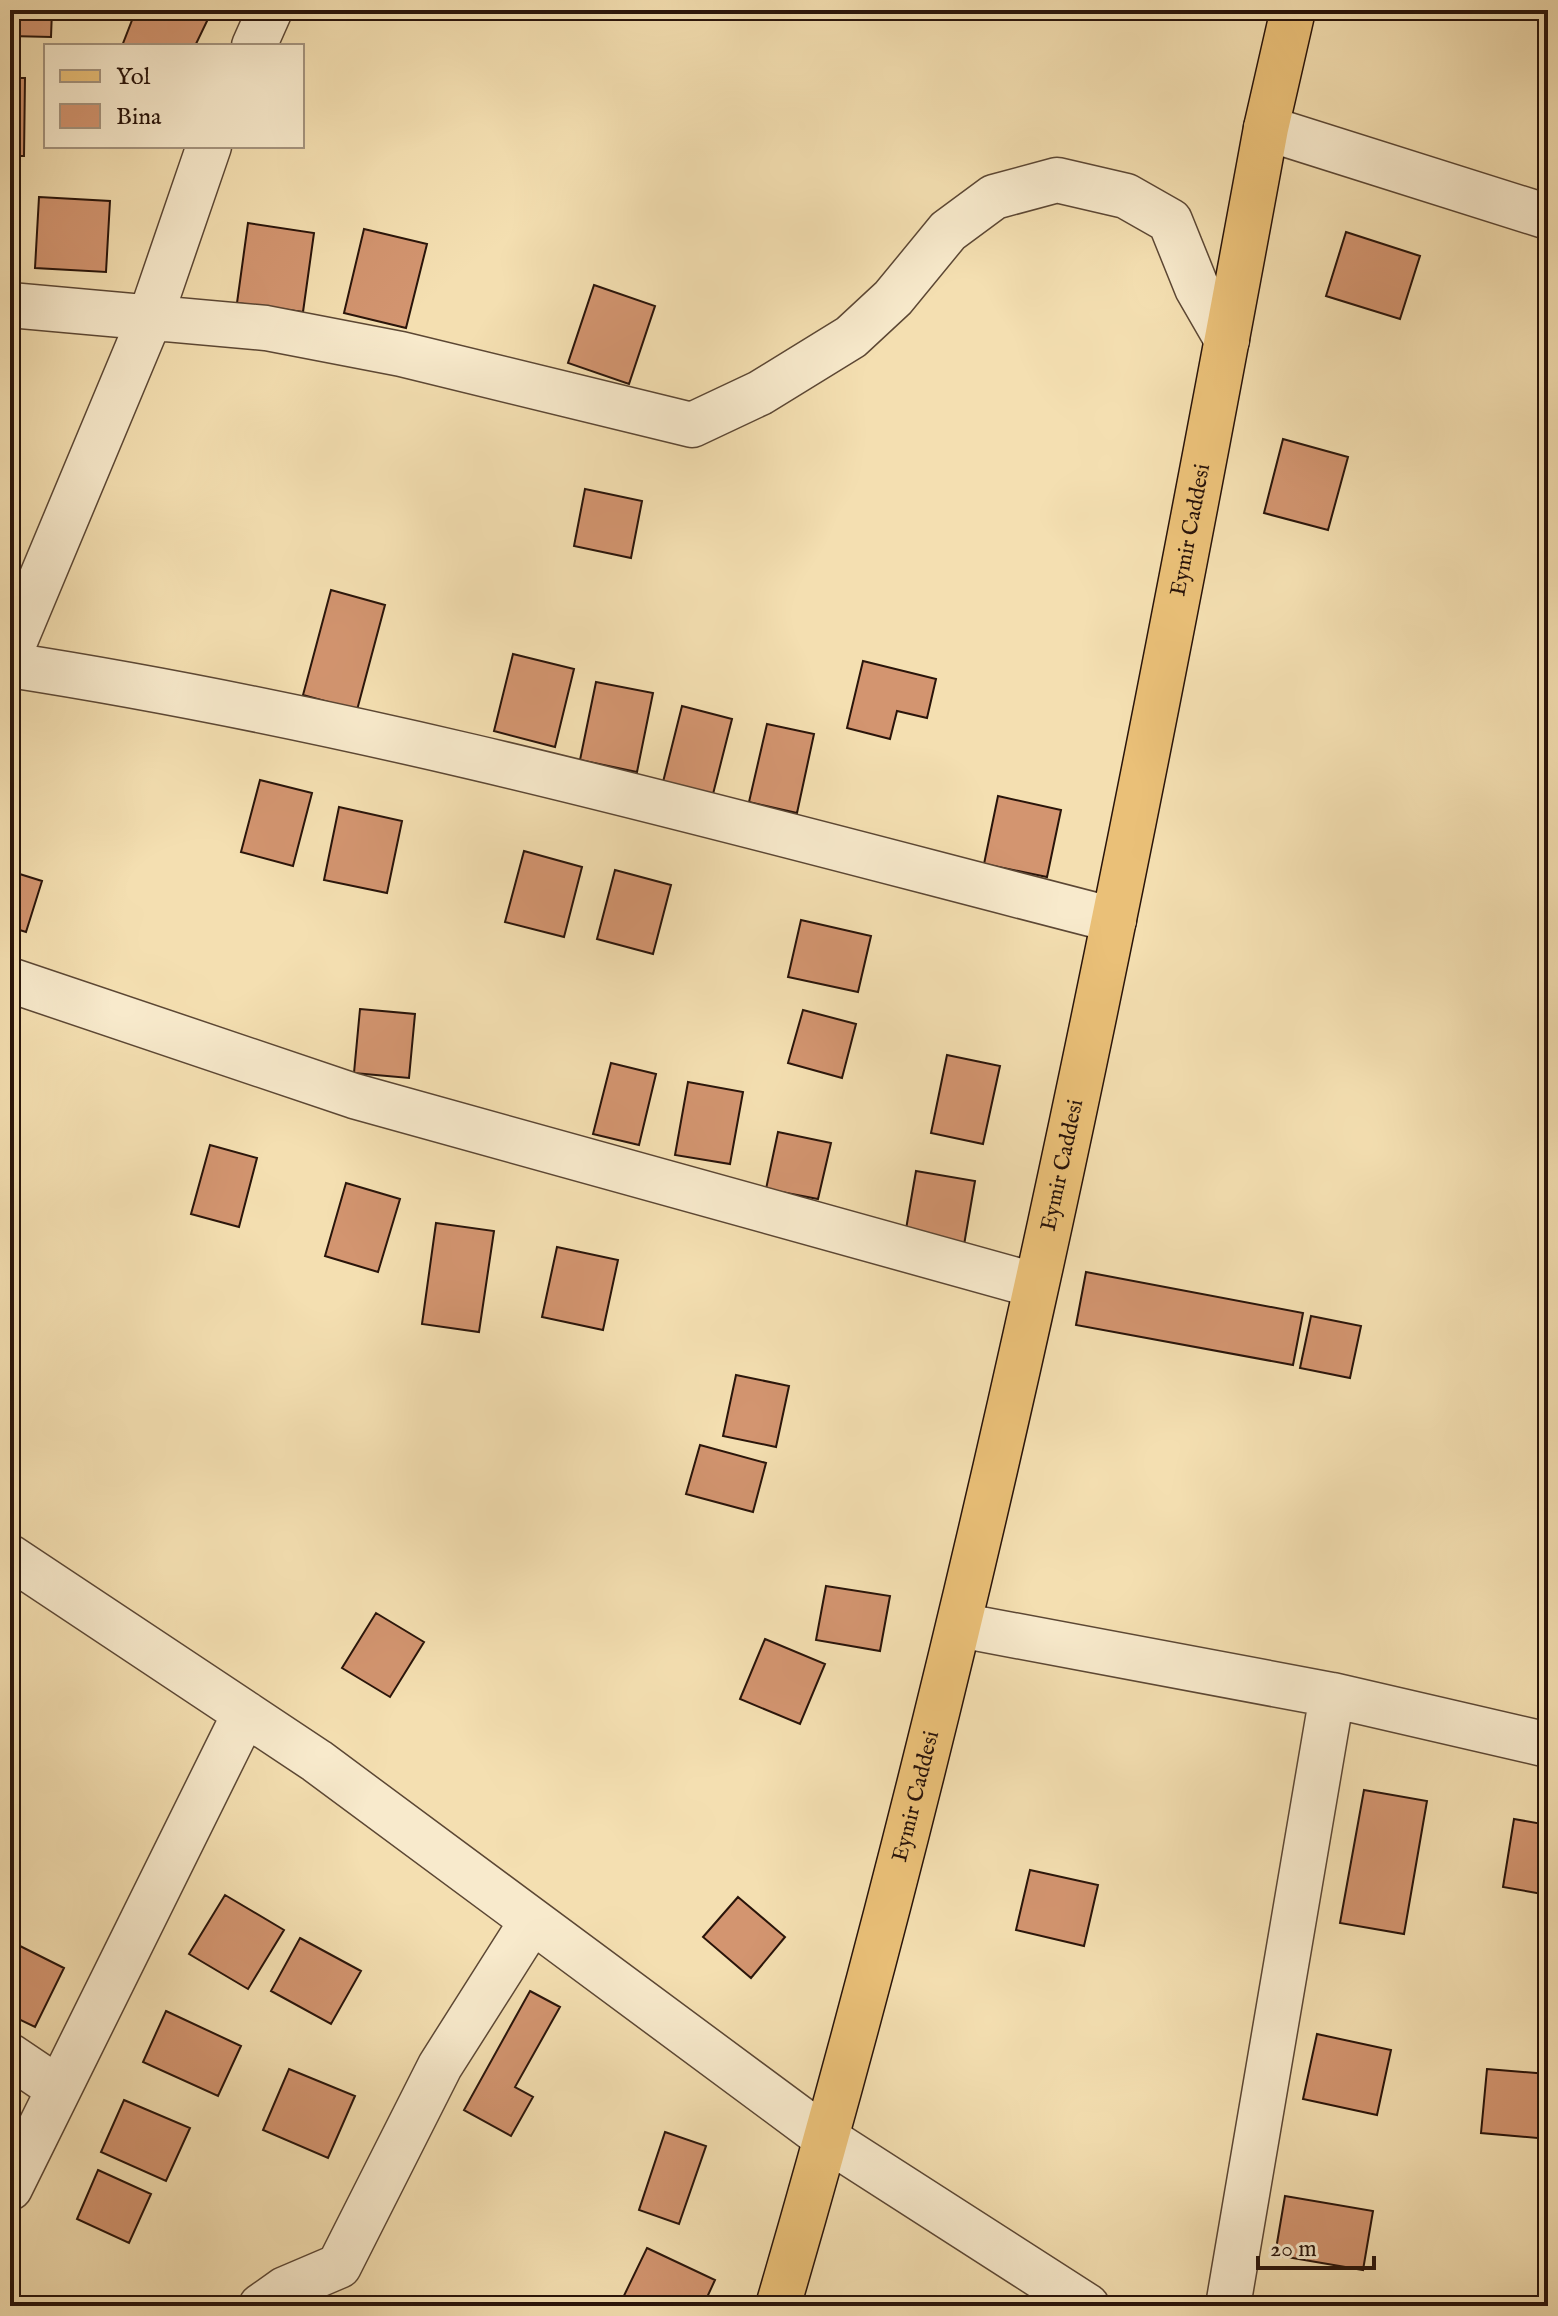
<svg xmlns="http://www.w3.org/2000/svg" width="1558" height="2316" font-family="'IM FELL English',serif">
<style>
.building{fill:#d39570;stroke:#29140a;stroke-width:2}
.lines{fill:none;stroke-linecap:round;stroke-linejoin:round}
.minor-casing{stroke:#5c4734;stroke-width:47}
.major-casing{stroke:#29140a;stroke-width:47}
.minor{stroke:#f8eacc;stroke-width:44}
.major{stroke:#eac078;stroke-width:44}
.labels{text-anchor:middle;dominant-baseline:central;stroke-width:6;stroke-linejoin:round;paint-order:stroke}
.street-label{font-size:22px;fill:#29140a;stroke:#f8eacc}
</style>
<rect width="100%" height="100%" fill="#f4dfb1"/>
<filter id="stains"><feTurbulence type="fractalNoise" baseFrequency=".0025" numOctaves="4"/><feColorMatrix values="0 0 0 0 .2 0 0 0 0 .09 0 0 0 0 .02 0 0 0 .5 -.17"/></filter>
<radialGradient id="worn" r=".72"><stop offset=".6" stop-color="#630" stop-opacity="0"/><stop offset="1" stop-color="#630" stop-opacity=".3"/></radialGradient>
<!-- building -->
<path class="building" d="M10 10H52L51 37 10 36Z
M136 10H187L208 19 195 46H122Z
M10 78H25L24 156H10Z
M39 197 110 201 106 272 35 268Z
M248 223 314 233 303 312 237 303Z
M364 229 427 244 406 328 344 313Z
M1346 232 1420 256 1400 319 1326 296Z
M594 285 655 306 629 384 568 363Z
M1283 439 1348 457 1328 530 1264 513Z
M585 489 642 501 631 558 574 546Z
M331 590 385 605 357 710 303 695Z
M513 654 574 669 555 747 494 731Z
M863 661 936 679 927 718 897 711 890 739 847 728Z
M596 682 653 693 637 772 580 760Z
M682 706 732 719 713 794 663 782Z
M767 724 814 734 797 813 749 802Z
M260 780 312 793 293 866 241 852Z
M998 796 1061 810 1047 877 984 864Z
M339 807 402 821 387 893 324 880Z
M524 851 582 867 564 937 505 922Z
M615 870 671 885 653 954 597 939Z
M10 871 42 881 26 932 10 927Z
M801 920 871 936 858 992 788 977Z
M360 1009 415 1014 409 1078 354 1073Z
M803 1010 856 1024 842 1078 788 1063Z
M947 1055 1000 1066 983 1144 931 1133Z
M611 1063 656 1074 639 1145 593 1134Z
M688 1082 743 1092 730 1164 675 1155Z
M778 1132 831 1143 818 1199 766 1189Z
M210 1145 257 1158 239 1227 191 1214Z
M916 1171 975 1181 964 1245 905 1235Z
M346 1183 400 1199 378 1272 325 1256Z
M436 1223 494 1231 479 1332 422 1324Z
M557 1247 618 1260 603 1330 542 1317Z
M1086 1272 1303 1313 1293 1365 1076 1325Z
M1311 1316 1361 1326 1350 1378 1300 1368Z
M736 1375 789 1386 776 1447 723 1436Z
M700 1445 766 1463 753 1512 686 1494Z
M826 1586 890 1596 880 1651 816 1640Z
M376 1613 424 1642 390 1697 342 1668Z
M765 1639 825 1664 800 1724 740 1699Z
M1364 1790 1427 1801 1404 1934 1340 1923Z
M1514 1819 1548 1825V1895L1503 1887Z
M1030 1870 1098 1885 1084 1946 1016 1930Z
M225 1895 284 1930 248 1989 189 1954Z
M738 1897 785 1937 751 1978 703 1937Z
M300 1938 361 1971 331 2024 271 1991Z
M12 1942 64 1968 35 2027 10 2015Z
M530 1991 560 2007 515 2087 533 2097 511 2136 464 2110Z
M166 2011 241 2046 218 2096 143 2062Z
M1317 2034 1391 2050 1377 2115 1303 2099Z
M289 2069 355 2096 328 2158 263 2130Z
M1487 2069 1548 2074V2139L1481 2133Z
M124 2100 190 2128 166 2181 101 2152Z
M665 2132 706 2146 679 2224 639 2210Z
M98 2170 151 2194 129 2243 77 2219Z
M1285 2196 1373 2211 1363 2270 1275 2255Z
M647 2248 715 2280 703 2306H619Z"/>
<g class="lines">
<!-- minor casing -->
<g class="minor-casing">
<path id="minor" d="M254 46 270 10
M1266 128 1548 217
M10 305 266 328 401 354 692 425 760 393 851 337 893 298 948 231 994 197 1057 180 1126 196 1170 221 1197 288 1227 340
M10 653 150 318 209 146
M10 665C384 723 748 826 1114 920
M10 980 354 1096 1034 1285
M10 1557 317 1761 827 2139 1087 2306
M959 1625 1332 1695 1548 1745
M10 2056 59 2089
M10 2188 245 1713
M261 2306 285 2289 339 2266 440 2066 532 1921
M1228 2306 1332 1695"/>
</g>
<!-- major casing -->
<g class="major-casing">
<g id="major">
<path id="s1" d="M778 2306C987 1592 1132 859 1266 128L1293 10"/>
</g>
</g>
<!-- minor -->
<use href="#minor" class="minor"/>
<!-- major -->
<use href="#major" class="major"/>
</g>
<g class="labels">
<!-- street labels -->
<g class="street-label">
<text stroke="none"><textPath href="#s1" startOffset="1824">Eymir Caddesi</textPath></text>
<text stroke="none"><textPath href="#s1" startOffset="1176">Eymir Caddesi</textPath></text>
<text stroke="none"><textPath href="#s1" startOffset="528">Eymir Caddesi</textPath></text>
</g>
</g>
<!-- margin -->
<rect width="1558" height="2316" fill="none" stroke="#f4dfb1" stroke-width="40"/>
<rect x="12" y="12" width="1534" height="2292" fill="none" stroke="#29140a" stroke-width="4"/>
<rect x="20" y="20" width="1518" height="2276" fill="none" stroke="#29140a" stroke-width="2"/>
<!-- legend -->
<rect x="44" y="44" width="260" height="104" fill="#f8eacc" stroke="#a5947e" stroke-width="2"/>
<rect x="60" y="70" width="40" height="12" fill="#eac078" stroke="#a5947e" stroke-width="2"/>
<text x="116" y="84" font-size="24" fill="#29140a">Yol</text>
<rect x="60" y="104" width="40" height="24" fill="#d39570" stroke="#a5947e" stroke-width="2"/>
<text x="116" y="124" font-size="24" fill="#29140a">Bina</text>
<!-- scale -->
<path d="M1258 2256v12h116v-12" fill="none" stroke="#29140a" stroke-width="4"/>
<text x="1270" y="2256" font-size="24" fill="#29140a" stroke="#f8eacc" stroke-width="6" paint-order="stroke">20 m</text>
<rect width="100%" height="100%" filter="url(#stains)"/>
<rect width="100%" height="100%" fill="url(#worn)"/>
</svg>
